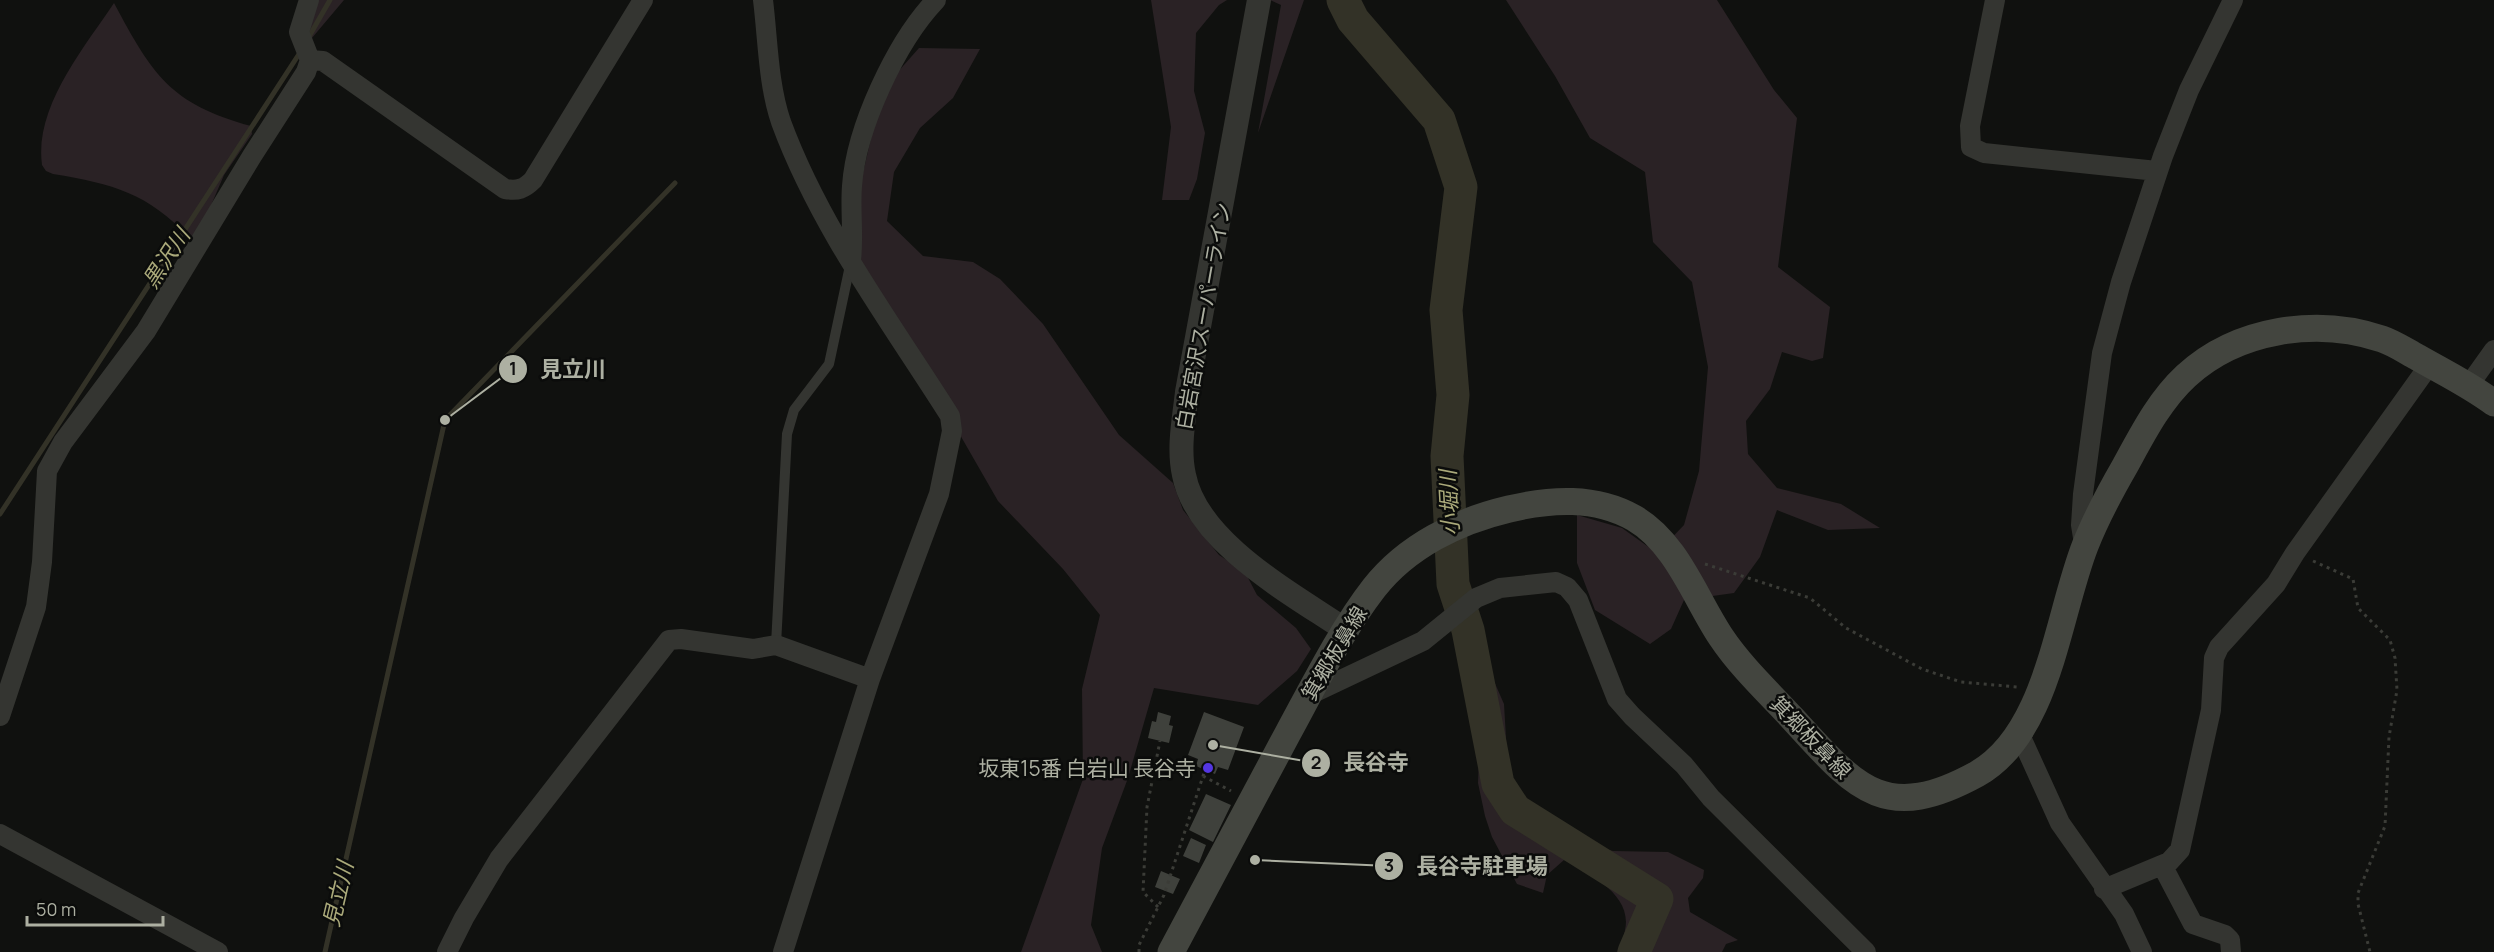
<svg xmlns="http://www.w3.org/2000/svg" width="2494" height="952" font-family="Manrope,'Noto Sans JP',sans-serif">
<style>
.green{fill:#2a2225}
.lines{fill:none;stroke-linecap:round;stroke-linejoin:round}
.stream{stroke:#333227;stroke-width:5}
.river{stroke:#333227;stroke-width:33}
.building{fill:#3f413c}
.path{stroke:#3b3c37;stroke-width:3;stroke-dasharray:3 4.5;stroke-linecap:butt}
.service{stroke:#343531;stroke-width:10}
.minor{stroke:#343531;stroke-width:20}
.tertiary{stroke:#343531;stroke-width:24}
.secondary{stroke:#43453f;stroke-width:27}
.poi-dot{fill:#5436e2;stroke:#0b0c0b;stroke-width:2}
.labels{text-anchor:middle;dominant-baseline:central;stroke-width:5;stroke-linejoin:round;paint-order:stroke}
.street-label{font-size:21px;fill:#adb0a2;stroke:#0b0c0b}
.poi-label{font-size:21px;fill:#adb0a2;stroke:#0b0c0b;text-anchor:end}
.water-label{font-size:22px;font-style:italic;fill:#aaa97a;stroke:#0b0c0b}
.leader{fill:none;stroke:#adb0a2;stroke-width:2}
.callout-dot{fill:#adb0a2;stroke:#0b0c0b;stroke-width:2}
.mark-label{font-size:18px;text-anchor:middle;font-weight:bold;fill:#111}
.callout-label{font-size:22px;text-anchor:middle;font-weight:bold;fill:#adb0a2;stroke:#0b0c0b;stroke-width:5;stroke-linejoin:round;paint-order:stroke}
</style>
<rect width="100%" height="100%" fill="#10110f"/>
<!-- green -->
<path class="green" d="M312 0H344L301 51Z
M1151 0H1227L1219 5 1196 33 1194 91 1205 133 1197 179 1189 200H1162L1171 127Z
M1270 0H1304L1258 133 1281 5Z
M1506 0H1717L1774 90 1797 118 1778 267 1830 307 1823 358 1812 361 1782 352 1770 389 1746 421 1748 454 1777 488 1841 504 1880 528 1828 530 1777 510 1760 557 1734 593 1684 600 1671 629 1650 644 1595 610 1577 563V515L1622 528 1657 553 1684 525 1699 471 1708 367 1692 282 1653 242 1645 172 1590 138 1555 76Z
M114 3C152 74 170 104 251 126L252 134 224 175 203 224 190 238C147 193 114 184 53 174L46 171 42 165C34 107 84 48 114 3Z
M919 48 980 49 953 98 920 128 894 172 887 221 923 256 973 262 1000 279 1043 324 1119 435 1173 483 1183 510 1219 555 1245 572 1257 595 1296 628 1311 649 1297 671 1258 705 1154 688 1128 778 1102 848 1091 925 1102 952H1021L1083 779 1082 689 1100 615 1063 569 998 501 859 259V190L872 134 888 83Z
M1467 647 1483 656 1504 704 1508 771 1521 801 1593 846 1613 851 1668 852 1704 870 1703 878 1688 898 1690 912 1738 940 1726 944 1722 952H1617C1620 945 1624 937 1625 930 1633 895 1589 873 1564 860L1547 875 1543 893 1517 884 1492 837 1485 816 1478 783 1479 758 1461 666V654Z"/>
<g class="lines">
<!-- stream -->
<path class="stream" d="M307 40 330 0
M0 514 301 51
M325 952 445 420 675 183"/>
<!-- river -->
<path class="river" d="M1343 0 1353 20 1439 120 1461 187 1446 310 1453 395 1447 456 1453 584 1468 630 1498 784 1515 810 1657 899 1634 952"/>
</g>
<!-- building -->
<path class="building" d="M1158 712 1171 716 1169 725 1173 726 1169 743 1148 738 1152 721 1156 722Z
M1204 712 1244 727 1228 770 1218 767 1215 774 1196 766 1198 759 1188 755Z
M1206 794 1231 805 1213 842 1189 830Z
M1191 838 1206 845 1199 863 1183 856Z
M1161 871 1180 879 1173 894 1155 887Z"/>
<g class="lines">
<!-- path -->
<path class="path" d="M2313 561 2353 579 2358 608 2390 640 2395 658 2397 690 2389 737 2385 826 2358 893V904L2370 952
M1705 564 1810 598 1846 628 1922 669 1961 682 2017 687
M1203 776 1231 791
M1158 907 1143 892 1147 807 1160 741
M1139 952V945L1164 895 1205 770"/>
<!-- service -->
<path class="service" d="M776 645 787 434 794 410 829 364 851 261"/>
<!-- minor -->
<path class="minor" d="M763 0C768 40 768 84 781 122 820 228 890 321 950 416L952 431 939 494 870 679 783 952
M1995 0 1970 126 1971 147 1984 153 2157 171
M310 60 323 61 505 189C518 191 524 189 533 180L643 0
M851 260C854 235 850 211 852 186 856 128 896 42 936 0
M2469 385 2494 350
M2084 544 2081 525 2083 494 2102 353 2121 282 2163 156 2189 90 2233 0
M1309 695 1423 641 1476 598 1500 588 1556 582 1567 587 1578 600 1617 699 1632 716 1684 765 1711 798 1866 952
M0 716 36 607 42 562 47 471 63 442 146 331 252 156 306 72 310 60 299 32 309 0
M2020 735 2060 823 2124 914 2142 952
M0 834 218 952
M2162 865 2193 924 2225 935 2230 940 2231 952
M2104 889 2169 862 2180 850 2211 710 2214 658 2219 647 2276 584 2295 553 2430 364
M447 952 464 918 499 859 669 640 681 639 753 649 776 645 870 679"/>
<!-- tertiary -->
<path class="tertiary" d="M1259 0 1187 392C1184 419 1178 448 1184 475 1197 543 1293 594 1347 631"/>
<!-- secondary -->
<path class="secondary" d="M1171 952C1210 879 1249 806 1288 733 1313 687 1342 629 1374 588 1407 546 1458 521 1509 509 1551 499 1595 496 1634 518 1677 543 1695 598 1721 637 1741 667 1769 693 1793 719 1855 787 1884 825 1977 774 2048 734 2057 618 2085 546 2096 518 2110 492 2125 466 2142 435 2159 401 2186 376 2237 329 2317 317 2382 339 2394 343 2406 351 2417 357 2443 372 2470 385 2494 403"/>
</g>
<!-- markers -->
<circle class="poi-dot" cx="1208" cy="768" r="6"/>
<g class="labels">
<!-- street labels -->
<g class="street-label">
<text transform="translate(1203 316) rotate(-80)">白岩宮沢スーパーライン</text>
<text transform="translate(1334 653) rotate(-59)">箕郷板鼻線</text>
<text transform="translate(1811 737) rotate(46)">箕郷板鼻線</text>
</g>
<!-- poi labels -->
<g class="poi-label">
<text x="1196" y="768">坂東15番 白岩山 長谷寺</text>
</g>
<!-- water labels -->
<g class="water-label">
<text transform="translate(166 258) rotate(-57)">黒沢川</text>
<text transform="translate(1449 503) rotate(-93)">小堀川</text>
<text transform="translate(338 894) rotate(-77)">見立川</text>
</g>
</g>
<!-- callouts -->
<path class="leader" d="M445 420L513 369M1213 745L1316 763M1255 860L1389 866"/>
<g class="callout-dot">
<circle cx="445" cy="420" r="6"/>
<circle cx="1213" cy="745" r="6"/>
<circle cx="1255" cy="860" r="6"/>
<circle cx="513" cy="369" r="15"/>
<circle cx="1316" cy="763" r="15"/>
<circle cx="1389" cy="866" r="15"/>
</g>
<g class="mark-label">
<text x="513" y="375">1</text>
<text x="1316" y="769">2</text>
<text x="1389" y="872">3</text>
</g>
<g class="callout-label">
<text x="573" y="377">見立川</text>
<text x="1376" y="770">長谷寺</text>
<text x="1482" y="874">長谷寺駐車場</text>
</g>
<!-- scale -->
<path d="M27 916v9h136v-9" fill="none" stroke="#adb0a2" stroke-width="3"/>
<text x="36" y="916" font-size="18" fill="#adb0a2" stroke="#0b0c0b" stroke-width="4.5" paint-order="stroke">50 m</text>
</svg>
